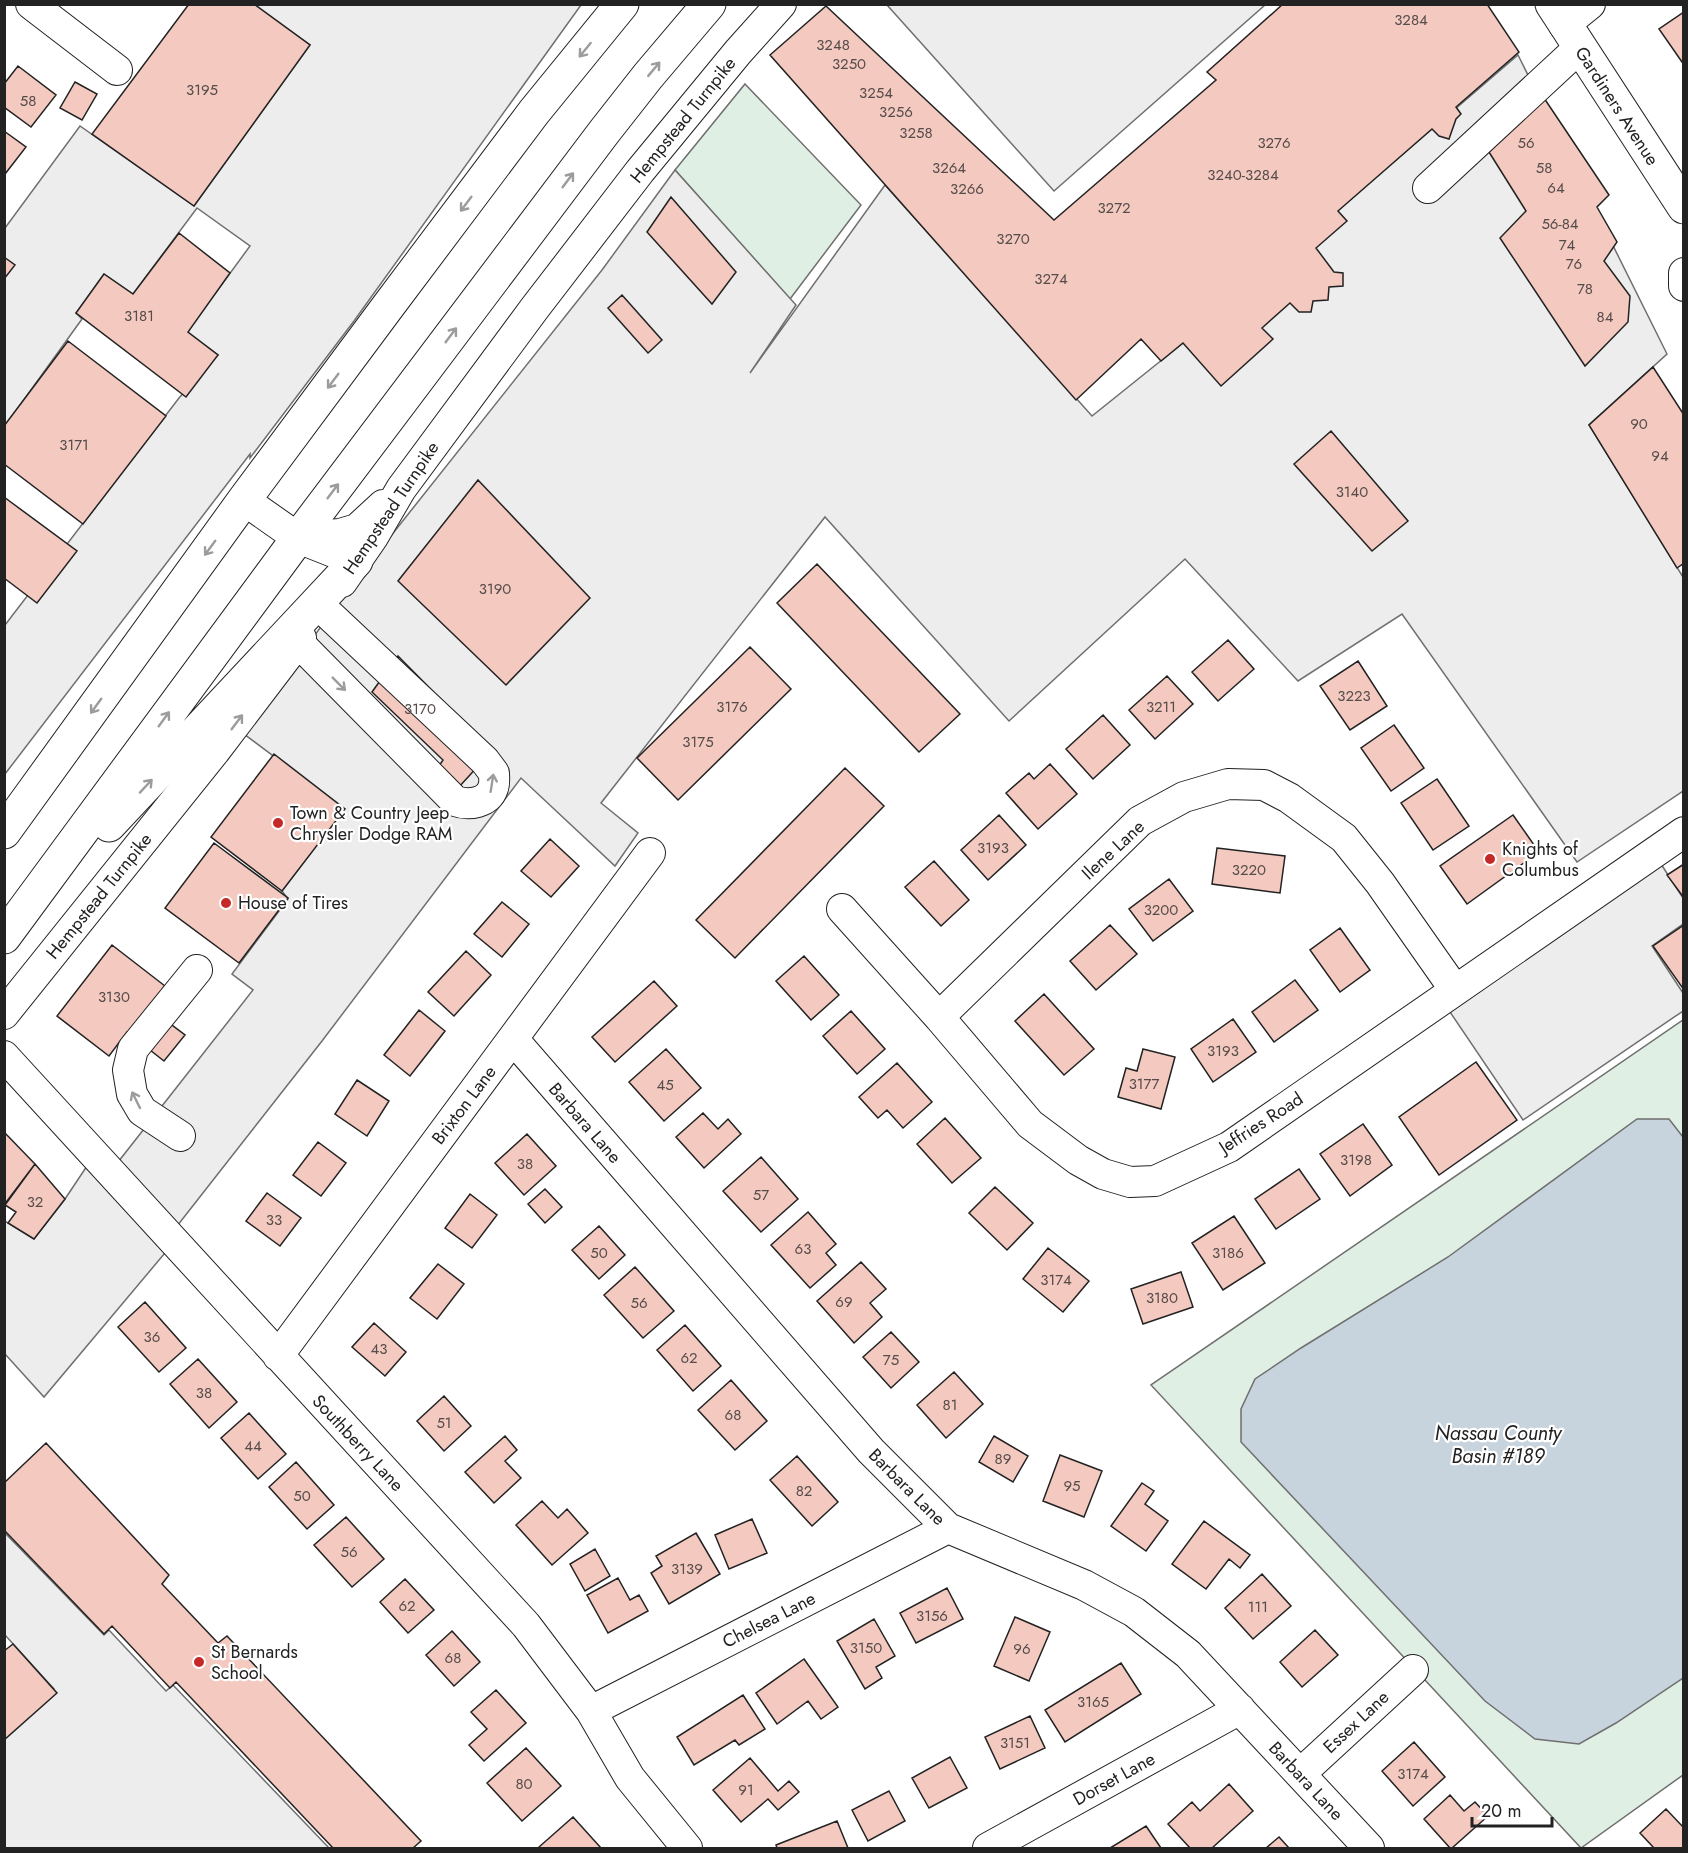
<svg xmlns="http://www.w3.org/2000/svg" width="1688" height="1853" font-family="Jost,sans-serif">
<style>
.green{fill:#e0efe3;stroke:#6f6f6f;stroke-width:1.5}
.parking{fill:#ededed;stroke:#6f6f6f;stroke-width:1.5}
.water{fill:#c7d3dd;stroke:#6f6f6f;stroke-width:1.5}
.building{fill:#f3c9c0;stroke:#222;stroke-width:1.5}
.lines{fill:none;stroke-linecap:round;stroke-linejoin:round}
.minor-casing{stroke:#222;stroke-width:32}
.major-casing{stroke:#222;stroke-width:35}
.minor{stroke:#fff;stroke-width:30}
.major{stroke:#fff;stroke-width:33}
.oneway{stroke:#9c9c9c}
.poi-dot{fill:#c62828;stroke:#fff;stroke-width:2}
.labels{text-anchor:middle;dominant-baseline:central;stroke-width:4.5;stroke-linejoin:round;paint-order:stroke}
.number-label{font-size:15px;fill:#564c4a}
.street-label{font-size:18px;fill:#222;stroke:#fff}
.poi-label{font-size:18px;fill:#222;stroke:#fff;text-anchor:start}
.water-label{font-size:20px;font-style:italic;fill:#222;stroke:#fff}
</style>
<rect width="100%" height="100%" fill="#fff"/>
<!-- green -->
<path class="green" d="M745 84 861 205 790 299 675 170Z
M1683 1020V1775L1581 1848 1151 1385Z"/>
<!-- parking -->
<path class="parking" d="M254 5H581L354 321 250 458V454L5 774V625L179 398 218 355 187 332 250 246 197 208 133 294 104 274 76 313 82 319 5 426V228L80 126 194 206 310 45Z
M887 5H1265L1054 191Z
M1518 55 1667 354 1589 425 1683 577V791L1577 862 1402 614 1298 681 1185 559 1009 721 825 517 601 803 638 833 615 866 521 778 322 1041 170 1235 175 1241 44 1397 5 1354V1221L34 1239 65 1199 95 1154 111 1171 253 990 232 974 288 899 282 891 344 809 244 734 340 600 602 270 675 170 796 305 750 373 885 185 1092 416 1183 343Z
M1661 864 1683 898V924L1652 946 1683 993V1011L1523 1120 1448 1009Z
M5 1533 104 1635 109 1630 166 1691 173 1685 329 1848H5V1736L54 1689 5 1635Z"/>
<!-- water -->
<path class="water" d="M1637 1119H1669L1683 1137V1678L1616 1723 1579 1744 1535 1739 1485 1701 1241 1442V1409L1255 1379 1301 1348 1448 1257Z"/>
<!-- building -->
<path class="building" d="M189 4H254L310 45 194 206 92 134Z
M1283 4H1487L1519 52 1456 107 1461 114 1456 119 1449 139 1439 136 1432 129 1338 211 1347 221 1316 248 1334 272 1343 273V286L1329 287 1328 300 1313 301 1311 312H1299L1290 303 1262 328 1273 339 1221 386 1183 343 1161 361 1141 339 1076 400 770 55 826 6 1054 220 1216 80 1207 72Z
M1684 12V61L1682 62 1659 29Z
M18 66 56 95 31 127 4 107V84Z
M75 82 97 94 82 120 60 108Z
M1544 98 1609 195 1597 207 1617 242 1604 261 1630 296 1628 322 1585 366 1500 238 1526 211 1489 152Z
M4 131 26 147 5 174 4 173Z
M671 197 736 272 712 304 647 232Z
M179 233 230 273 188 332 218 355 186 397 76 313 104 274 133 294Z
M4 257 15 265 4 279Z
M622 295 662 340 648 353 608 308Z
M68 341 166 416 83 524 4 464V426Z
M1653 367 1684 415V563L1677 568 1589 425Z
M1331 431 1408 521 1372 551 1294 464Z
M478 480 590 598 506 685 398 581Z
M4 497 77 551 37 603 4 578Z
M817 564 960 714 919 752 777 603Z
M1228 640 1254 669 1218 701 1192 672Z
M750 647 791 689 678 800 637 758Z
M398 656 492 751 458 788 437 769 443 760 372 692Z
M1358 661 1387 706 1350 730 1320 686Z
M1167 676 1193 704 1155 739 1129 710Z
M1103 715 1130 745 1093 779 1066 749Z
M1394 725 1424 768 1391 791 1361 748Z
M274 754 345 809 282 891 211 837Z
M1050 764 1077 794 1038 829 1006 793 1029 773 1034 779Z
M845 768 884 806 735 958 696 920Z
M1437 779 1469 826 1433 850 1401 803Z
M999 815 1026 845 988 880 961 850Z
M1513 815 1539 852 1467 904 1440 866Z
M550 839 579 866 551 897 521 871Z
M214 843 288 898 239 963 165 908Z
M1217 848 1285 856 1280 893 1212 884Z
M934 861 969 900 941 926 905 887Z
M1684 864V898L1667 875Z
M1169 879 1193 911 1153 941 1129 909Z
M502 902 529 924 502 957 474 934Z
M1110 925 1137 954 1096 990 1070 961Z
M1684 925V990L1653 946Z
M1340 928 1370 970 1340 992 1310 950Z
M112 945 165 986 148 1007 185 1035 164 1061 127 1032 109 1056 57 1016Z
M466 951 491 975 454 1016 428 992Z
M804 956 839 995 811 1020 776 981Z
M1295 980 1318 1010 1274 1042 1252 1012Z
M654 981 677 1006 615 1062 592 1037Z
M1044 994 1094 1049 1064 1075 1015 1021Z
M419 1010 445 1031 410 1076 384 1055Z
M851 1011 885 1049 857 1074 823 1036Z
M1233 1019 1256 1052 1213 1082 1191 1049Z
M666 1049 701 1088 664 1121 629 1082Z
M1143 1049 1175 1057 1161 1109 1118 1097 1126 1068 1137 1071Z
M1476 1062 1517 1120 1439 1175 1399 1117Z
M897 1063 932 1102 903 1128 887 1110 878 1118 859 1097Z
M357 1080 389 1101 367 1136 335 1114Z
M703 1113 718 1129 728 1119 741 1134 704 1168 676 1137Z
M945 1118 981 1158 952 1183 917 1144Z
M1363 1124 1392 1165 1350 1196 1320 1154Z
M4 1132 35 1164 4 1205Z
M527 1134 556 1166 524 1195 495 1163Z
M318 1142 346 1163 321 1196 293 1175Z
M761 1157 798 1199 761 1232 723 1191Z
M35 1164 65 1199 34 1239 8 1223 16 1212 5 1205Z
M1299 1169 1320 1199 1276 1229 1255 1199Z
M995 1187 1033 1223 1007 1250 969 1213Z
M545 1189 562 1207 545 1223 528 1204Z
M267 1193 301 1218 280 1246 246 1221Z
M470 1194 497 1215 472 1248 445 1228Z
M808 1212 836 1244 826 1253 836 1265 810 1288 771 1245Z
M1234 1216 1265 1263 1223 1290 1192 1243Z
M599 1226 625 1255 599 1279 572 1250Z
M1048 1248 1089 1281 1063 1312 1023 1279Z
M861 1262 886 1289 870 1303 882 1317 854 1343 817 1301Z
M438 1264 464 1284 437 1319 410 1298Z
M635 1267 674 1311 643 1338 604 1295Z
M1181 1272 1193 1307 1143 1324 1131 1289Z
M145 1302 186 1348 159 1372 118 1327Z
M374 1323 406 1352 385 1376 352 1347Z
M685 1325 721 1366 693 1391 657 1350Z
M891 1332 919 1362 891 1388 863 1357Z
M198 1359 237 1402 209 1428 170 1384Z
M954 1372 983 1404 946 1438 917 1405Z
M731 1380 767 1421 735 1450 698 1410Z
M444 1396 471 1426 444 1451 417 1421Z
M249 1413 286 1454 258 1479 221 1438Z
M505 1436 517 1450 505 1461 521 1478 494 1503 465 1472Z
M994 1436 1028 1456 1013 1482 979 1462Z
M46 1443 169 1575 162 1584 218 1643 227 1636 421 1841 413 1848H333L176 1682 170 1688 112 1626 104 1634 4 1530V1483Z
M1060 1455 1102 1471 1084 1517 1043 1501Z
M797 1456 838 1502 812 1526 770 1480Z
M296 1462 334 1505 307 1529 269 1487Z
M1142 1483 1154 1491 1145 1504 1168 1521 1146 1551 1111 1526Z
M542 1501 558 1518 567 1509 588 1533 552 1565 516 1525Z
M346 1517 384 1559 352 1587 314 1545Z
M752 1519 767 1553 729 1569 715 1535Z
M1204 1521 1250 1555 1240 1568 1229 1559 1206 1589 1172 1564Z
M696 1533 720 1574 669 1604 651 1573 662 1566 656 1556Z
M595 1549 610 1576 585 1591 570 1564Z
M1262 1574 1291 1606 1253 1639 1225 1608Z
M618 1578 630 1600 639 1595 648 1611 608 1633 587 1595Z
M405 1579 434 1610 408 1633 380 1602Z
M947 1588 963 1619 916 1643 900 1613Z
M1015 1617 1050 1632 1029 1681 994 1666Z
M874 1619 895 1656 876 1667 882 1678 865 1689 837 1641Z
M1315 1630 1338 1655 1302 1687 1280 1662Z
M452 1631 480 1662 454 1686 426 1655Z
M13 1644 57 1693 4 1740V1651Z
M804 1659 838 1707 821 1719 808 1701 777 1724 756 1693Z
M1121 1663 1141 1694 1065 1742 1045 1710Z
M496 1690 526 1723 484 1761 469 1745 487 1729 471 1712Z
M743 1695 765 1729 739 1745 735 1740 694 1765 677 1737Z
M1030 1716 1045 1748 1000 1769 985 1737Z
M1414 1742 1445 1777 1413 1806 1382 1771Z
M526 1748 561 1786 522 1821 487 1783Z
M950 1757 967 1788 929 1808 912 1778Z
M750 1758 778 1791 789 1781 799 1792 778 1810 768 1799 741 1822 713 1790Z
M1229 1784 1253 1811 1212 1848H1190L1168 1824 1192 1802 1200 1811Z
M889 1791 905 1821 868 1841 852 1810Z
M1450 1795 1464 1811 1475 1802 1488 1816 1452 1848H1450L1424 1819Z
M1666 1809 1684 1828V1848H1654L1640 1833Z
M573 1817 601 1848H541L539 1847Z
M837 1821 848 1848H777L776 1845Z
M1146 1826 1161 1848H1110Z
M1279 1837 1289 1848H1266Z"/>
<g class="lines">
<!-- minor casing -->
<g class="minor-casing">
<path id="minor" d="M31 4 117 70
M1564 25 1590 4
M1428 188 1579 48
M1684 273V286
M244 500 298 538 356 561
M303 537 340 534 357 529 383 505
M342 582 373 537 401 489 534 309 640 171 738 52 781 4
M298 642 455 801C469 806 488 803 493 788 495 783 494 778 494 773L485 761 323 609
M842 909 939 1017 1030 1124 1078 1160 1103 1174 1130 1182 1155 1181 1229 1147 1684 832
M4 1014 215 751 301 638
M939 1017 1140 821 1184 797 1228 784 1264 785 1289 798 1344 838 1380 883 1455 990
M513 1039 871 1451 948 1528 1084 1585 1134 1612 1188 1654 1369 1848
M4 1056 526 1625 591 1711 630 1778 687 1848
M180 1136 142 1111 132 1094 128 1070 133 1049 197 970
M278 1356 650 853
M591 1711 948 1528
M1300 1774 1413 1670
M988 1848 1240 1709"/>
</g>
<!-- major casing -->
<g class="major-casing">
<path id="major" d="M1552 4 1684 207
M109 825 356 561
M4 832 244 500 389 305 534 112 622 4
M4 937 298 538 604 132 648 76 709 4"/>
</g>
<!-- minor -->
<use href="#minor" class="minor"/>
<!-- major -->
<use href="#major" class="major"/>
</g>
<!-- one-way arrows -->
<defs><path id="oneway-shaft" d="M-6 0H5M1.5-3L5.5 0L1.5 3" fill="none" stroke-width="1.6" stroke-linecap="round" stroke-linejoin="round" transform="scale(1.5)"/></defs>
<g class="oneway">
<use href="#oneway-shaft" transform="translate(585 50) rotate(129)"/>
<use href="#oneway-shaft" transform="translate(654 69) rotate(-50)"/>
<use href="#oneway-shaft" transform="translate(568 180) rotate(-53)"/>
<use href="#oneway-shaft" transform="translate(466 204) rotate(127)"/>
<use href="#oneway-shaft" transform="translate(451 335) rotate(-53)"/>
<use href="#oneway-shaft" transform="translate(333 381) rotate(127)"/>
<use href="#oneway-shaft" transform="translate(333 491) rotate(-53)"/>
<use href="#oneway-shaft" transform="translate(210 548) rotate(126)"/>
<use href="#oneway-shaft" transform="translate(339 684) rotate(45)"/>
<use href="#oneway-shaft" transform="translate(96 706) rotate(126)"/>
<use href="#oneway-shaft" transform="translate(164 719) rotate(-54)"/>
<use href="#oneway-shaft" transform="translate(237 722) rotate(-53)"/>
<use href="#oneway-shaft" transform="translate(492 783) rotate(-81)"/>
<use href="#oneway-shaft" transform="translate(146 786) rotate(-47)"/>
<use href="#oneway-shaft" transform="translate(136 1100) rotate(-116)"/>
</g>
<!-- markers -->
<g class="poi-dot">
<circle cx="278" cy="823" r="6"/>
<circle cx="1490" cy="859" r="6"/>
<circle cx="226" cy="903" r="6"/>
<circle cx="199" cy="1662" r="6"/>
</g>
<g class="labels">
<!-- number labels -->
<g class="number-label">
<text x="1411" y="20">3284</text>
<text x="833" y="45">3248</text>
<text x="849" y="64">3250</text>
<text x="202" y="90">3195</text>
<text x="876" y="93">3254</text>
<text x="28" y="101">58</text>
<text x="896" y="112">3256</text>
<text x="916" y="133">3258</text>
<text x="1274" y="143">3276</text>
<text x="1526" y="143">56</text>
<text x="949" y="168">3264</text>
<text x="1544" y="168">58</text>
<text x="1243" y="175">3240-3284</text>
<text x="1556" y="188">64</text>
<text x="967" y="189">3266</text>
<text x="1114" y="208">3272</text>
<text x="1560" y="224">56-84</text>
<text x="1013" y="239">3270</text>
<text x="1567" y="245">74</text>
<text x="1574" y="264">76</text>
<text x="1051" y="279">3274</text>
<text x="1585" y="289">78</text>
<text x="139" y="316">3181</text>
<text x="1605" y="317">84</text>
<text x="1639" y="424">90</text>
<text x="74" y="445">3171</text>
<text x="1660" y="456">94</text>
<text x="1352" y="492">3140</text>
<text x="495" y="589">3190</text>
<text x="1354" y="696">3223</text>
<text x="732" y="707">3176</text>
<text x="1161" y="707">3211</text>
<text x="420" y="709">3170</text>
<text x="698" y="742">3175</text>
<text x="993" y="848">3193</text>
<text x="1249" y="870">3220</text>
<text x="1161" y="910">3200</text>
<text x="114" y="997">3130</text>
<text x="1223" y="1051">3193</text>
<text x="1144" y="1084">3177</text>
<text x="665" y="1085">45</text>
<text x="1356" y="1160">3198</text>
<text x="525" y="1164">38</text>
<text x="761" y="1195">57</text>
<text x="35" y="1202">32</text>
<text x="274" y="1220">33</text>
<text x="803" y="1249">63</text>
<text x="599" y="1253">50</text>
<text x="1228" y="1253">3186</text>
<text x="1056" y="1280">3174</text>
<text x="1162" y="1298">3180</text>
<text x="844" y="1302">69</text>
<text x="639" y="1303">56</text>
<text x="152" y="1337">36</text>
<text x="379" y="1349">43</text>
<text x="689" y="1358">62</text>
<text x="891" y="1360">75</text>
<text x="204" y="1393">38</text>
<text x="950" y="1405">81</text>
<text x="733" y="1415">68</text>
<text x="444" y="1423">51</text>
<text x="253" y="1446">44</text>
<text x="1003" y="1459">89</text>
<text x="1072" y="1486">95</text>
<text x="804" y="1491">82</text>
<text x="302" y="1496">50</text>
<text x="349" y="1552">56</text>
<text x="687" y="1569">3139</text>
<text x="407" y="1606">62</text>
<text x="1258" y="1607">111</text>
<text x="932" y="1616">3156</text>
<text x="866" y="1648">3150</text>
<text x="1022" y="1649">96</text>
<text x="453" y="1658">68</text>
<text x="1093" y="1702">3165</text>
<text x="1015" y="1743">3151</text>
<text x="1413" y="1774">3174</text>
<text x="524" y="1784">80</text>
<text x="746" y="1790">91</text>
</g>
<!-- street labels -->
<g class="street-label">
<text transform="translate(1617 106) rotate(57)">Gardiners Avenue</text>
<text transform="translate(683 120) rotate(-51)">Hempstead Turnpike</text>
<text transform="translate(391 508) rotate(-56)">Hempstead Turnpike</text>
<text transform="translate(1113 850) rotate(-43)">Ilene Lane</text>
<text transform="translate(99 896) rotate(-51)">Hempstead Turnpike</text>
<text transform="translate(464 1105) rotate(-53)">Brixton Lane</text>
<text transform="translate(585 1123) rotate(49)">Barbara Lane</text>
<text transform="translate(1261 1123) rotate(-33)">Jeffries Road</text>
<text transform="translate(358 1443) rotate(47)">Southberry Lane</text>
<text transform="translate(907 1487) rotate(45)">Barbara Lane</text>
<text transform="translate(769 1620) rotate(-27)">Chelsea Lane</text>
<text transform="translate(1356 1722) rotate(-43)">Essex Lane</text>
<text transform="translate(1114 1779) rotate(-29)">Dorset Lane</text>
<text transform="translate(1306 1781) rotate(47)">Barbara Lane</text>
</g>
<!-- poi labels -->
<g class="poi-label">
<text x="290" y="813">Town &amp; Country Jeep<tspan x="290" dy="21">Chrysler Dodge RAM</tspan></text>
<text x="1502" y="849">Knights of<tspan x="1502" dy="21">Columbus</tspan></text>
<text x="238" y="903">House of Tires</text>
<text x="211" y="1652">St Bernards<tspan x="211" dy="21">School</tspan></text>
</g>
<!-- water labels -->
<g class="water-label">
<text x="1498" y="1433">Nassau County<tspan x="1498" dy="23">Basin #189</tspan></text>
</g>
</g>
<!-- border -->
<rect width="1688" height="1853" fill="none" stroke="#222222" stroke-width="12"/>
<!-- scale -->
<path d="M1472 1817v9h80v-9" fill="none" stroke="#222222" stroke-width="3"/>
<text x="1481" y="1817" font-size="18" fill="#222222" stroke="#ffffff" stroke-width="4.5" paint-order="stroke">20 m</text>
</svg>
